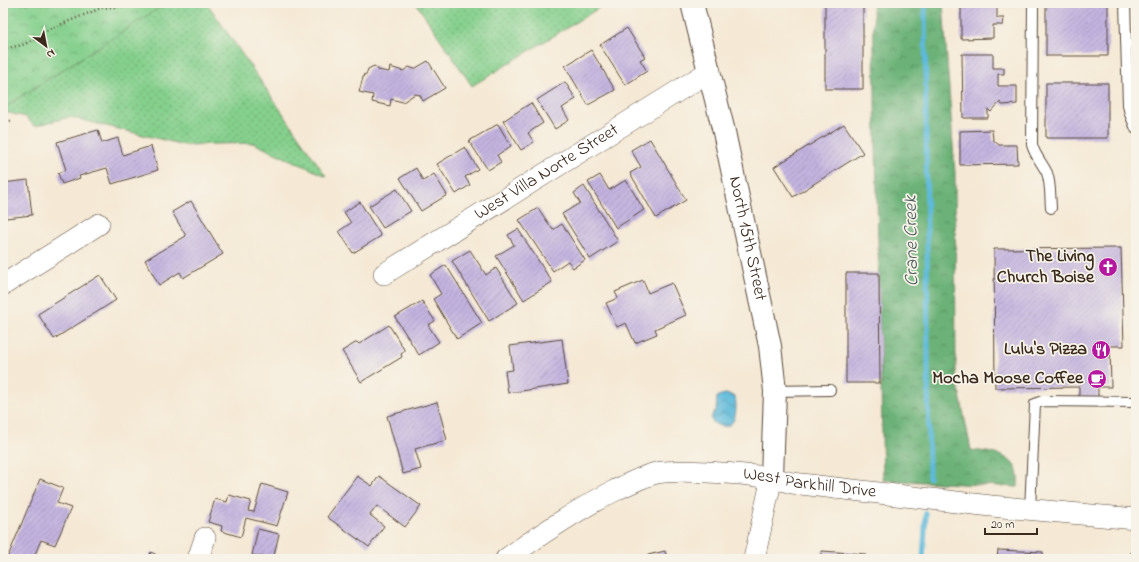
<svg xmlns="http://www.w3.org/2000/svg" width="1139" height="562" font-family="'Indie Flower',sans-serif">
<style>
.grass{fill:url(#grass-dots);stroke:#607d56}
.forest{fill:url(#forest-crowns);stroke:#546e4b}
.park{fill:url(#park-crowns);stroke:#607d56}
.water{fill:url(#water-waves);stroke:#4c727c}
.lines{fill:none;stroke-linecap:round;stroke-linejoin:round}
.stream{stroke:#5dbadb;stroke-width:5}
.building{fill:url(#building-hatch)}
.service-casing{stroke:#574739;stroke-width:12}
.minor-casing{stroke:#574739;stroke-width:22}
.tertiary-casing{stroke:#574739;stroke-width:24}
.path{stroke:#574739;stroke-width:2.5;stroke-dasharray:1 3;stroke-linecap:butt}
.service{stroke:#fff;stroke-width:10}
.minor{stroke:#fff;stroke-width:21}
.tertiary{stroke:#fff;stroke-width:22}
.labels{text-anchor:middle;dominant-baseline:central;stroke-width:3.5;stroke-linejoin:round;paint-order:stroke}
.street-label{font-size:18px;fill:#3b2a1e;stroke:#f7f3e8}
.poi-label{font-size:18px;font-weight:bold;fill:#3b2a1e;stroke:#f7f3e8;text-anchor:end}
.water-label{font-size:19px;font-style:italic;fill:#455557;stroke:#f7f3e8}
</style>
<defs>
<pattern id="grass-dots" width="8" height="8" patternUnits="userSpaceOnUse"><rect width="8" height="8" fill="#85d08d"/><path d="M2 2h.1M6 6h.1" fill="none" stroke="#6ea973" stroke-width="1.8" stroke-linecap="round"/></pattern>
<pattern id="forest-crowns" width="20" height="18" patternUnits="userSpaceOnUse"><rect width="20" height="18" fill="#6cb278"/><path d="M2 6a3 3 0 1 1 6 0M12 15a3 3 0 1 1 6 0" fill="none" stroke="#5a9162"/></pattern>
<pattern id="park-crowns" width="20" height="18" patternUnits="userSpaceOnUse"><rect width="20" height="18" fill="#85d08d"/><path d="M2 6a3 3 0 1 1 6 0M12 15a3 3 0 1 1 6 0" fill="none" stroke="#6ea973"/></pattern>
<pattern id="water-waves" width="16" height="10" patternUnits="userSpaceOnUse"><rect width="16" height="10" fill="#5dbadb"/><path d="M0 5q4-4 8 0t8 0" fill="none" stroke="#4e97b1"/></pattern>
<pattern id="building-hatch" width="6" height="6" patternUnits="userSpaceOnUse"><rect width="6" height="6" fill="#c3b4e0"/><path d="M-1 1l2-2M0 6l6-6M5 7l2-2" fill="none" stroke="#a093b5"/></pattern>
</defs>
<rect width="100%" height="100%" fill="#f7f3e8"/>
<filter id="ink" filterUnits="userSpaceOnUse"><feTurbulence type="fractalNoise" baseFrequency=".025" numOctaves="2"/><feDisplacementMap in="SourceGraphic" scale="8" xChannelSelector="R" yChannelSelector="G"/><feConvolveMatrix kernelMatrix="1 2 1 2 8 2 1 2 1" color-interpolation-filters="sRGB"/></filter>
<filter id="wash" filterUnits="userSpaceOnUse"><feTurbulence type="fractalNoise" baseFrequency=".012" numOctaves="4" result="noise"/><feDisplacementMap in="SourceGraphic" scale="16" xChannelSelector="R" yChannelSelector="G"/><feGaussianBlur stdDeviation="0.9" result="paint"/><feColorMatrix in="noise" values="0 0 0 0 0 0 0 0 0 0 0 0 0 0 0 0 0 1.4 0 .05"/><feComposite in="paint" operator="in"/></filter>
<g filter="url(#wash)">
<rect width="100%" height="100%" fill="#f5e9d5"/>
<!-- grass -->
<path class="grass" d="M3 3H207L326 176 253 143 184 145 70 117 34 126 26 117 5 112 3 114Z
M416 3H607L472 86Z"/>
<!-- forest -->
<path class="forest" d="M873 3H943L955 173 956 375 971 450C987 452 1011 453 1017 471 1019 476 1018 482 1018 487L883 480Z"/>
<!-- park -->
<path class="park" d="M3 3H167L3 108Z"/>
<!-- water -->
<path class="water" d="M725 394 731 395 735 397C737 408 737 429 721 426 716 425 713 423 711 419L713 413 716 411 717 397 718 396Z"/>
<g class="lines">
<!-- stream -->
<path class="stream" d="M925 3 929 478
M923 559 926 513"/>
</g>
<g id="blocks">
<!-- building -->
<path class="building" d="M825 3H863V89H825Z
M961 3H1016V6H997V18H1004L1003 25H993V38L961 39Z
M1046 3H1108V56H1046Z
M627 28 645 57 640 60 647 71 625 85 600 45Z
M591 50 615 90 588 105 565 66Z
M962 54H993V68H1004V74H998V86H1017V104L1002 105 1000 102 991 112 988 109V118H963Z
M428 61 445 88 423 101 420 95 415 94 403 102 391 99 390 106 372 102 373 95 359 92 364 74 366 75 368 69 374 66 377 68 378 70 389 72 390 67 403 71 409 67 414 69Z
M565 82 576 99 562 108 569 120 555 129 537 100Z
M1046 83H1108V138H1046Z
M531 103 543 123 528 133 534 142 521 150 503 121Z
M498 124 511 146 497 155 501 162 488 170 469 141Z
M844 124 863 153 793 197 774 167Z
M98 130 102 143 118 138 123 155 151 146 158 170 112 184 107 168 79 176 80 178 62 184 58 173 66 170 57 142Z
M992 130 993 140 999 145H1017L1018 164 960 165V131Z
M650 139 686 200 656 218 630 173 641 167 631 150Z
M465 147 478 169 465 177 470 185 456 194 437 164Z
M416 168 423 181 434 174 447 195 421 211 400 178Z
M600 175 609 190 626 180 644 210 616 228 588 182Z
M28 180 32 215 6 218 4 205 3 206V183Z
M584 186 618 241 590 259 562 214 580 203 574 193Z
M397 189 411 211 383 228 369 206Z
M191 201 223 254 183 278 180 272 159 285 145 260 186 236 172 212Z
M360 202 381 236 353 253 339 231 351 223 344 212Z
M538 208 553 230 562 224 585 260 573 268 568 261 553 271 519 220Z
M518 229 552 282 524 300 496 256 514 245 508 235Z
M1121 248 1124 346H1110L1111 387H1098V399L1079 400V387L995 388 994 249Z
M470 250 486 275 496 268 518 303 489 321 452 261Z
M446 265 482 323 457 339 433 299 441 294 430 275Z
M846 273H879L880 383H846Z
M100 275 116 300 54 339 38 314Z
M643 280 648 293 672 283 686 315 655 329 657 334 635 343 626 323 617 327 606 303 618 298 615 292Z
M422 301 435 321 428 325 439 342 419 355 395 317Z
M389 325 405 351 401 354 402 357 361 382 342 351 357 342 359 344Z
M562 339 568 384 508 393 505 371 513 370 510 346Z
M437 402 447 440 415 449 421 469 403 474 387 416Z
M357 476 372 486 379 476 421 506 405 527 377 506 370 515 384 526 369 547 327 517Z
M40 479 63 488 57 503 71 508 55 545 41 540 33 559H7Z
M262 484 288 492 277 526 246 518 241 537 221 531 222 526 208 522 215 499 227 502 229 495 251 501 248 511 254 512Z
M258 529 279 534 273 559 252 555Z
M998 550 1043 552V559H997Z
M665 551 667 559H635V558Z
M822 551 865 554V559H821Z
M151 552 164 559H148Z"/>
</g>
</g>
<g filter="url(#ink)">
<use href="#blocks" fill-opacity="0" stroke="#574739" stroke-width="1"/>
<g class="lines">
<!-- service casing -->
<g class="service-casing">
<path id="service" d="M1033 3 1032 145C1035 156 1043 164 1047 173 1051 184 1050 197 1051 208
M1125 3 1128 105 1130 114 1136 129
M775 391 830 390
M1030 509 1035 404 1042 401 1136 402
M1136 559V555"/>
</g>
<!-- minor casing -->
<g class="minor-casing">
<g id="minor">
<path id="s1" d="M384 274 710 71"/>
<path d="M3 285 99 224"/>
<path d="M198 559 205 538"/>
<path id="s2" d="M506 559C541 534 576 510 614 491 628 484 641 477 656 473 673 470 691 471 708 472 737 474 764 475 792 483L991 506 1136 519"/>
<path d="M754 559 772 477"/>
</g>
</g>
<!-- tertiary casing -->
<g class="tertiary-casing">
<g id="tertiary">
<path id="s3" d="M692 3 724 132 770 346 775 391 772 477"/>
</g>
</g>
<!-- path -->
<path class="path" d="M3 49 22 45 34 40 45 31 101 8 139 5 151 3
M3 125 12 120"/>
<!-- service -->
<use href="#service" class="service"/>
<!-- minor -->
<use href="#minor" class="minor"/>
<!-- tertiary -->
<use href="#tertiary" class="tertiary"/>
</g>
</g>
<!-- icons -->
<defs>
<g id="church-disc" transform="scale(1)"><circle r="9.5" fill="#b5179e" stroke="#f7f3e8"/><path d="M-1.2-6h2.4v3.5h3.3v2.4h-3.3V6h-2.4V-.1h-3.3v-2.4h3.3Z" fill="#fff"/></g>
<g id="restaurant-disc" transform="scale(1)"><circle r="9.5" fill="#b5179e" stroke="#f7f3e8"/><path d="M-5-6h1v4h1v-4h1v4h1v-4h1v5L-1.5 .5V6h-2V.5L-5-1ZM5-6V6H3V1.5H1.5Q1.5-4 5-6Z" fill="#fff"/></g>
<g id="cafe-disc" transform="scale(1)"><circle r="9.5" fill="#b5179e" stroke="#f7f3e8"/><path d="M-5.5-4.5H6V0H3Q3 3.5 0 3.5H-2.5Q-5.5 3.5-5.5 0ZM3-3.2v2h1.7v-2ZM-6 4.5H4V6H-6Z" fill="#fff"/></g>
</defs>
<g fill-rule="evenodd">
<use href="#church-disc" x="1108" y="267"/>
<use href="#restaurant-disc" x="1101" y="350"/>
<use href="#cafe-disc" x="1097" y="379"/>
</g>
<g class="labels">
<!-- street labels -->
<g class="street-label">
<text stroke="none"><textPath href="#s1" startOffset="192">West Villa Norte Street</textPath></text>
<text stroke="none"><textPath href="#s3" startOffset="242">North 15th Street</textPath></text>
<text stroke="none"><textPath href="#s2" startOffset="328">West Parkhill Drive</textPath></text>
</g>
<!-- poi labels -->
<g class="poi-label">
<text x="1094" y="257">The Living<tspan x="1094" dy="21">Church Boise</tspan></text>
<text x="1087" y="350">Lulu's Pizza</text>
<text x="1083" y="379">Mocha Moose Coffee</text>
</g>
<!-- water labels -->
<g class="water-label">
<text transform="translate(912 241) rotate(-91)">Crane Creek</text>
</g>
</g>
<!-- margin -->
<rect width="1139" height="562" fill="none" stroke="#f7f3e8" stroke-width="16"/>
<!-- north arrow -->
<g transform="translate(46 46) rotate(148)" stroke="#f7f3e8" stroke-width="3" paint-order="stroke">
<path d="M0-3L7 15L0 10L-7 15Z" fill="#3b2a1e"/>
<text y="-6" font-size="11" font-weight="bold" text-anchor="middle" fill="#3b2a1e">N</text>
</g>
<!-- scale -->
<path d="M985 528v6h52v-6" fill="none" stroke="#3b2a1e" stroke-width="2"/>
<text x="991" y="528" font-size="12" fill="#3b2a1e" stroke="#f7f3e8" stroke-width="3" paint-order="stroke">20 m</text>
</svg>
